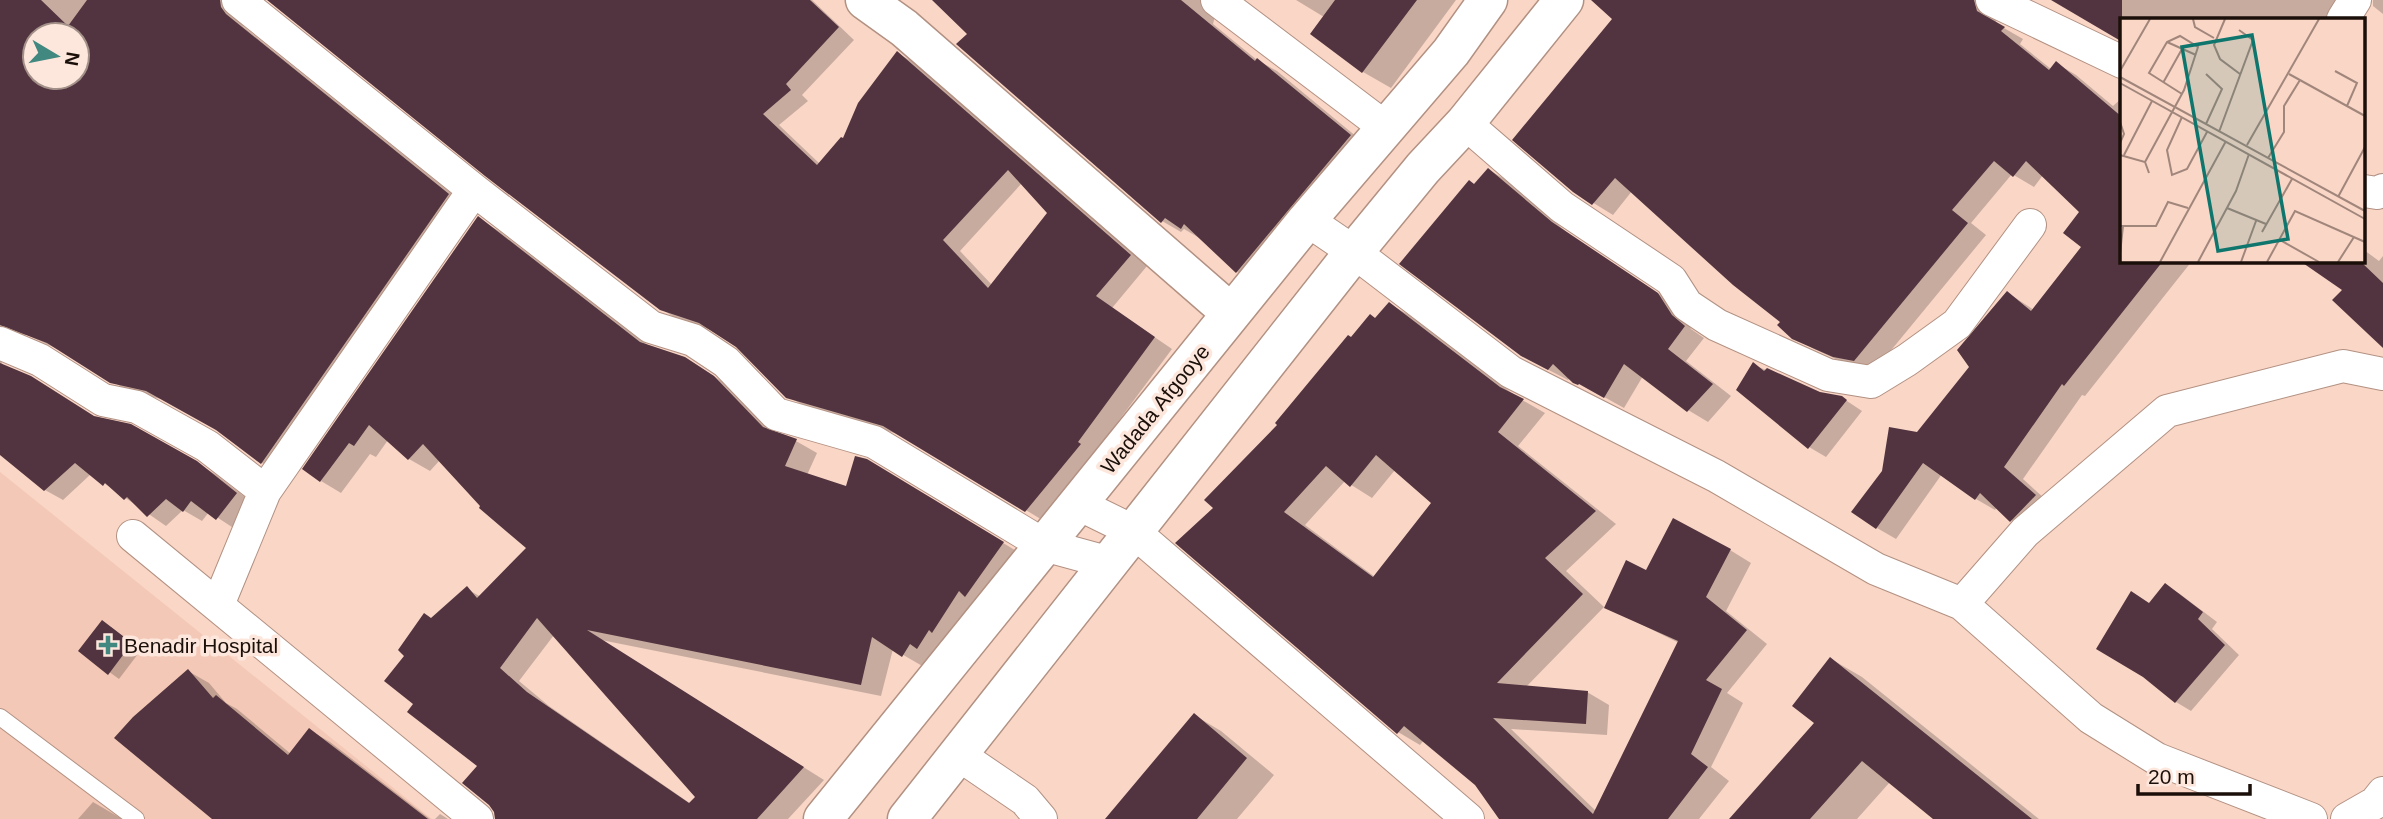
<svg xmlns="http://www.w3.org/2000/svg" width="2383" height="819" font-family="Helvetica,sans-serif">
<style>
.built{fill:#f3c8b6}
.shadow{fill:#0003;fill-rule:evenodd}
.building{fill:#51343f;fill-rule:evenodd}
.lines{fill:none;stroke-linecap:round;stroke-linejoin:round}
.lane-casing{stroke:#b29182;stroke-width:18}
.street-casing{stroke:#b29182;stroke-width:34}
.secondary-casing{stroke:#b29182;stroke-width:41}
.highway-casing{stroke:#b29182;stroke-width:41}
.lane{stroke:#fff;stroke-width:16}
.street{stroke:#fff;stroke-width:32}
.secondary{stroke:#fff;stroke-width:38}
.highway{stroke:#fff;stroke-width:38}
.poi-dot{fill:#418881;stroke:#fde7dd;stroke-width:2.5}
.labels{text-anchor:middle;dominant-baseline:central;stroke-width:7;stroke-linejoin:round;paint-order:stroke}
.street-label{font-size:21px;fill:#1b0f0a;stroke:#fde7dd}
.poi-label{font-size:21px;fill:#1b0f0a;stroke:#fde7dd;text-anchor:start}
.inset-road{fill:none;stroke:#a1867b;stroke-width:2}
.view{fill:#0f766e;fill-opacity:0.15;stroke:#0f766e;stroke-width:3.5}
.inset-edge{fill:none;stroke:#1b0f0a;stroke-width:3.5}
</style>
<rect width="100%" height="100%" fill="#fad6c7"/>
<!-- built -->
<path class="built" d="M0 472 432 819H0Z"/>
<!-- shadow -->
<path class="shadow" d="M0 0H241L238 18 244 27 466 205 279 473 262 463 219 430 166 400 130 392 64 352 27 335 16 334 0 349ZM35 35H77V77H35Z
M270 0H812L854 40 802 95 808 101 779 125 820 164 844 140 897 53 915 63 1147 266 1112 308 1172 349 1044 521 901 435 806 407 787 396 737 345 715 331 679 320 661 309ZM1022 183 1050 213 992 285 960 251Z
M935 0H1219L1213 24 1257 60 1277 71 1369 147 1256 283 1237 272 1201 239 1184 229 1181 232 1162 221Z
M1296 0H1456L1391 88 1363 72 1312 33 1324 17Z
M1621 0H1989L1997 24 2023 39 2020 44 2051 69 2056 63 2076 75 2113 106 2122 98V261H2192L2085 396 2082 395 2023 479 2054 507 2030 532 2011 520 1997 507 1995 510 1976 499 1942 474 1896 539 1877 528 1918 434 1971 367 2008 293 2034 310 2084 247 2081 212 2043 175 2034 187 2012 174 1971 223 1986 235 1874 371 1855 368 1814 349 1793 337 1783 321 1632 191 1613 215 1574 191 1615 19Z
M2055 0H2360L2348 19H2122V40Z
M2373 0H2383V14L2373 6Z
M1489 170 1508 181 1571 236 1677 306 1691 329 1704 338 1686 361 1731 396 1708 422 1688 410 1643 376 1624 408 1570 378 1568 380 1543 367 1475 186Z
M479 219 499 231 649 346 706 371 735 390 777 434 796 441 817 453 807 475 847 488 888 473 1023 555 924 667 893 649 881 696 601 640 824 780 788 819H497L479 766 415 703 433 619 467 589 481 597 528 548 482 506 440 460 430 471 409 459 388 440 376 457 370 454 341 493 321 481ZM554 635 697 797 691 804 549 706 519 681Z
M2364 250 2379 261 2383 256V341L2344 290 2303 261H2364Z
M1389 304 1411 316 1517 397 1545 413 1518 446 1616 524 1566 571 1604 607 1526 687 1587 692 1609 705 1607 735 1511 729 1596 811 1679 643 1606 607 1647 572 1730 550 1751 563 1726 611 1767 644 1727 693 1743 703 1711 767 1729 781 1699 819H1502L1476 784 1424 740 1420 745 1398 732 1215 509 1351 339 1376 319ZM1395 470 1434 503 1375 577 1305 525 1345 481 1372 498Z
M0 358 3 366 95 418 196 463 215 474 254 504 235 529 209 512 202 521 183 510 166 526 91 474 63 500 45 490 0 451Z
M1754 365 1820 393 1841 397 1862 411 1826 457 1809 447Z
M2165 585 2180 594 2217 622 2212 629 2239 655 2191 711 2176 702 2144 676Z
M111 627 141 650 119 679 80 651Z
M1831 659 1862 677 2039 819H1936L1890 782 1857 819H1745L1816 723Z
M188 671 209 683 226 703 237 709 291 754 309 730 330 742 430 819H216Z
M1194 715 1221 731 1274 775 1237 819H1123Z
M93 802 117 816 122 819H78Z
M440 814 448 819H435Z"/>
<!-- building -->
<path class="building" d="M0 0H41L68 26 87 0H220L221 7 226 14 449 194 261 464 216 430 146 391 110 383 47 343 0 325ZM35 35H77V77H35Z
M267 0H810L839 27 786 84 791 90 763 114 817 165 841 137 843 138 858 103 897 51 1131 255 1096 296 1155 337 1078 442 1081 444 1025 512 883 426 786 398 736 347 699 323 660 310 485 176ZM1008 170 1047 213 988 288 943 240Z
M932 0H1181L1255 61 1257 58 1351 135 1236 273 1184 224 1181 229 1165 218 1161 223 956 44 967 34Z
M1335 0H1417L1362 73 1310 34Z
M1591 0H1974L1977 11 2005 27 2001 31 2049 70 2056 61 2122 117V261H2163L2064 386 2062 384 2004 467 2036 495 2010 522 1980 493 1975 500 1923 463 1876 529 1851 512 1882 471 1889 427 1917 432 1969 367 1957 350 2007 291 2031 311 2081 247 2063 233 2079 212 2026 161 2013 177 1994 161 1952 210 1968 223 1854 361 1833 357 1792 339 1777 325 1780 322 1733 285 1615 178 1592 205 1573 192 1512 140 1612 19Z
M2051 0H2122V42L2119 40Z
M1488 168 1552 222 1658 293 1672 315 1685 326 1668 349 1713 384 1687 412 1624 364 1604 398 1579 384 1578 385 1573 383 1553 364 1548 370 1521 356 1399 264 1469 180 1474 184Z
M478 216 640 342 685 357 714 376 763 427 797 439 785 466 846 486 855 456 867 459 1004 542 965 597 959 591 932 633 929 630 917 649 910 644 902 657 872 637 861 685 587 630 804 767 757 819H495L494 812 489 805 462 783 477 766 407 712 413 704 384 681 404 656 398 650 424 613 431 618 467 586 477 598 526 548 479 508 480 506 423 444 408 460 369 425 354 446 349 443 320 482 302 469ZM537 618 695 797 689 803 527 692 500 668Z
M2300 261H2360L2383 283V348L2332 300 2342 290Z
M1389 302 1500 387 1524 399 1498 432 1596 511 1545 558 1583 594 1497 683 1588 691 1586 724 1493 718 1593 814 1678 641 1604 608 1626 560 1646 570 1673 518 1731 549 1706 597 1747 630 1706 680 1722 689 1691 754 1708 767 1668 819H1499L1475 785 1404 726 1397 734 1175 543 1213 508 1204 500 1277 425 1275 423 1348 335 1351 337 1370 314 1375 318ZM1376 455 1431 503 1373 577 1284 512 1326 466 1350 487Z
M1753 362 1764 371 1767 368 1820 392 1842 396 1847 400 1808 449 1736 390Z
M0 363 31 376 94 416 131 424 197 461 237 493 216 520 191 501 183 512 166 499 147 517 127 497 124 500 105 483 103 486 75 463 44 491 0 455Z
M2165 583 2203 612 2198 619 2225 645 2175 703 2143 677 2096 649 2131 591 2149 603Z
M102 620 132 643 108 675 78 651Z
M1830 657 2032 819H1933L1862 761 1810 819H1729L1814 723 1792 706Z
M188 669 213 698 216 695 288 755 309 728 428 819H212L114 738 133 717Z
M1194 713 1247 758 1197 819H1105Z"/>
<g class="lines">
<!-- lane casing -->
<g class="lane-casing">
<path id="lane" d="M0 717 136 819"/>
</g>
<!-- street casing -->
<g class="street-casing">
<path id="street" d="M238 0 474 190 651 327 693 340 726 362 776 414 874 442 1044 545 1110 563
M1217 0 1386 128
M1992 0 2122 62
M2343 19 2355 0
M1465 123 1562 207 1671 280 1687 305 1717 325 1828 375 1871 382 1907 360 1957 324 2030 225
M2364 191 2377 193 2383 190
M1307 220 1354 252 1511 372 1716 476 1876 569 1962 604 2091 718 2157 759 2311 819
M0 343 40 360 103 400 137 407 207 446 265 491
M1078 504 1133 531 1468 819
M133 536 477 819
M1962 604 2025 532 2167 411 2343 366 2383 374
M218 605 265 491 474 190
M959 755 1025 800 1041 819
M2347 819 2375 803 2383 793"/>
</g>
<!-- secondary casing -->
<g class="secondary-casing">
<path id="secondary" d="M865 0 904 28 1231 313"/>
</g>
<!-- highway casing -->
<g class="highway-casing">
<path id="highway" d="M823 819 1307 220 1451 52 1488 0
M907 819 1354 252 1423 168 1465 123 1564 0"/>
</g>
<!-- lane -->
<use href="#lane" class="lane"/>
<!-- street -->
<use href="#street" class="street"/>
<!-- secondary -->
<use href="#secondary" class="secondary"/>
<!-- highway -->
<use href="#highway" class="highway"/>
</g>
<!-- markers -->
<path class="poi-dot" d="M104.5 634.5h7v7h7v7h-7v7h-7v-7h-7v-7h7z"/>
<g class="labels">
<!-- street labels -->
<g class="street-label">
<text transform="translate(1155 409) rotate(-51)">Wadada Afgooye</text>
</g>
<!-- poi labels -->
<g class="poi-label">
<text x="124" y="645">Benadir Hospital</text>
</g>
</g>
<!-- overview -->
<g transform="translate(2120 18)">
<rect width="245" height="245" fill="#fad6c7"/>
<path class="inset-road" d="M73 1 75 9 94 20M105 1 94 27 100 41 120 56M47 24 76 37M0 53 30 1M215 53 237 65 227 88M169 56 245 98M0 59 245 193M0 65 245 201M43 65 62 31M62 99 47 132 52 157 67 151 87 114M0 104 4 116 0 125M86 106 102 71 86 56M99 114 133 22 119 12M127 127 199 1M0 137 25 144 29 155M4 137 32 83M148 140 164 114V88L180 62M25 144 64 72 78 29 60 18 47 24 29 55 62 76M218 179 245 129M107 190 146 206M0 208H36L48 184 68 190M142 214 172 161M160 222 199 244M0 236 3 208M40 244 106 123M78 244 116 173 129 136M121 244 136 203M147 244 175 193 245 224M218 244 234 219"/>
<path class="view" d="M132 17 168 221 98 233 62 29Z"/>
<rect width="245" height="245" class="inset-edge"/>
</g>
<!-- north arrow -->
<g transform="translate(56 56) rotate(100)"><circle r="33" fill="#fde7dd" stroke="#a39189" stroke-width="2"/>
<path d="M0-5L12 26L0 18L-12 26Z" fill="#418881"/>
<text y="-10" font-size="19" font-weight="bold" text-anchor="middle" fill="#1b0f0a">N</text>
</g>
<!-- scale -->
<path d="M2138 784v10h112v-10" fill="none" stroke="#1b0f0a" stroke-width="3.5"/>
<text x="2148" y="784" font-size="21" fill="#1b0f0a" stroke="#fde7dd" stroke-width="5" paint-order="stroke">20 m</text>
</svg>
